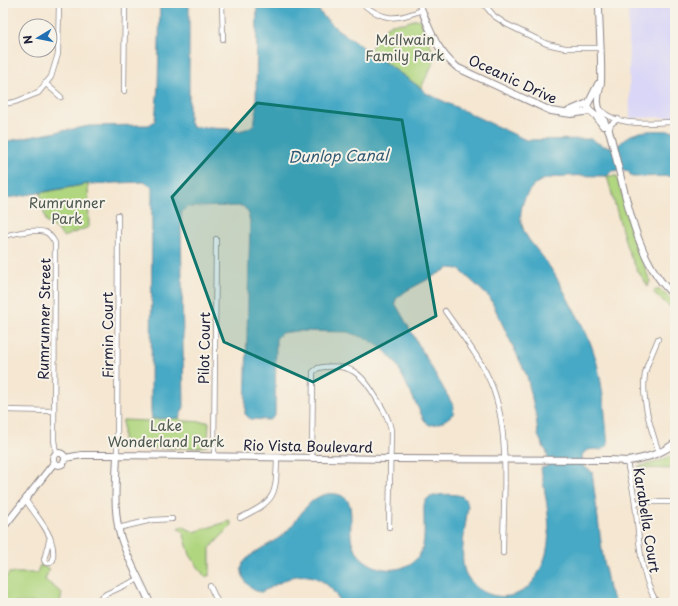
<svg xmlns="http://www.w3.org/2000/svg" width="678" height="606" font-family="'Playpen Sans',sans-serif">
<style>
.built{fill:#d9d6f7}
.green{fill:#b0d680;stroke:#697c5e}
.water{fill:#46a9c5;stroke:#346680}
.lines{fill:none;stroke-linecap:round;stroke-linejoin:round}
.street-casing{stroke:#8c8486;stroke-width:6}
.secondary-casing{stroke:#8c8486;stroke-width:8}
.street{stroke:#fff;stroke-width:4.5}
.secondary{stroke:#fff;stroke-width:6}
.marked{fill:#0f766e;fill-opacity:0.2;stroke:#0f766e;stroke-width:3;stroke-linejoin:round}
.labels{text-anchor:middle;dominant-baseline:central;stroke-width:4;stroke-linejoin:round;paint-order:stroke}
.park-label{font-size:14px;fill:#4d5850;stroke:#f7f3e8}
.street-label{font-size:14px;fill:#22223b;stroke:#f7f3e8}
.water-label{font-size:15px;font-style:italic;fill:#305872;stroke:#f7f3e8}
</style>
<rect width="100%" height="100%" fill="#f7f3e8"/>
<filter id="ink" filterUnits="userSpaceOnUse"><feTurbulence type="fractalNoise" baseFrequency=".025" numOctaves="2"/><feDisplacementMap in="SourceGraphic" scale="8" xChannelSelector="R" yChannelSelector="G"/><feConvolveMatrix kernelMatrix="1 2 1 2 8 2 1 2 1" color-interpolation-filters="sRGB"/></filter>
<filter id="wash" filterUnits="userSpaceOnUse"><feTurbulence type="fractalNoise" baseFrequency=".012" numOctaves="4" result="noise"/><feDisplacementMap in="SourceGraphic" scale="16" xChannelSelector="R" yChannelSelector="G"/><feGaussianBlur stdDeviation="0.9" result="paint"/><feColorMatrix in="noise" values="0 0 0 0 0 0 0 0 0 0 0 0 0 0 0 0 0 1.4 0 .05"/><feComposite in="paint" operator="in"/></filter>
<g filter="url(#wash)">
<rect width="100%" height="100%" fill="#f5e7d2"/>
<!-- built -->
<path class="built" d="M628 3H675V117L630 118Z"/>
<!-- green -->
<path class="green" d="M416 19 420 20 433 51 437 55 421 88 369 51 387 26 389 27 391 24 405 23Z
M607 176H617L632 234 650 281 648 286 637 270 627 248Z
M88 184 89 227 63 237 58 230 46 222 40 193Z
M655 290H660L675 302V311L653 292Z
M179 418 182 421 209 422 208 446 196 448H126L123 445V420L149 421 152 419Z
M675 454V469L637 468 641 466 657 462Z
M230 521 232 525 210 548V575L205 577 190 555 183 532 178 528 182 526 194 532Z
M40 565 49 569 45 580 62 593 60 603H3V576L5 578 9 573H37Z"/>
<!-- water -->
<path class="water" d="M160 3H189V121L192 127 229 129 239 131 246 129 254 125 256 113 257 3H313L324 17 337 29 421 88 426 93 526 140 591 139 603 146 616 147C622 143 626 136 634 134 646 129 662 131 675 131V176L632 177 628 171 622 170 612 171 607 176C588 176 566 174 546 179 528 183 517 208 522 225 526 241 539 250 547 263 556 275 563 289 570 303 576 313 582 324 587 335 603 369 604 408 608 445L602 450C594 449 587 448 582 455L583 466 592 472 602 550 609 589 616 603H340C332 584 314 571 292 577 281 581 271 588 261 592 249 592 238 574 243 563 254 549 275 544 287 531 296 522 305 505 315 499 326 491 346 491 350 506 352 516 350 527 351 537 354 560 379 574 401 568 428 559 424 538 424 515 424 510 423 504 426 500 430 494 454 493 461 496 465 498 466 501 468 506 466 523 459 557 465 572 476 597 509 605 529 586 537 578 543 565 546 554 553 526 545 496 541 468L548 466 547 452 544 448 538 435 536 416 527 376 490 298 459 269 449 268 406 291 396 299 395 303 454 407 453 414C446 420 439 425 429 425L424 420 396 363 384 350 368 339 347 332 297 331 281 333 276 339 275 416 269 420 250 419 245 414 250 222 248 212 243 206 187 207 182 211 181 220 184 407 179 418 152 419 151 411 152 187 144 182 88 184 3 199V142L89 126 149 125 155 121 158 86Z"/>
</g>
<g filter="url(#ink)">
<g class="lines">
<!-- street casing -->
<g class="street-casing">
<path id="street" d="M222 3 223 39
M361 3C384 21 395 21 422 10
M483 3 494 16 506 24 547 44 565 48H600
M45 83 61 97
M124 91 125 3
M3 104 15 102 38 93 51 77 58 54 59 3
M601 110C618 128 652 122 675 122
M609 131 611 124 618 119
M3 236C14 234 34 228 45 232 50 234 53 239 55 243L54 440 56 453
M445 311C461 334 482 360 492 386 511 434 503 502 503 553
M658 339C654 350 647 362 645 374 641 400 651 429 659 453
M3 410 54 411
M117 455 118 215
M214 456 216 239
M312 458 313 372 318 368C351 362 363 374 378 401 384 410 389 419 391 430L389 527
M627 461C629 475 634 490 635 504 640 539 638 571 657 603
M25 499C33 512 49 529 52 544 54 549 53 555 53 560L50 563H46L44 560 50 537
M635 503 644 502H675
M240 518C276 500 276 497 277 457
M118 528 152 520 172 519
M210 586 218 603
M94 603 106 594 139 579"/>
</g>
<!-- secondary casing -->
<g class="secondary-casing">
<path id="secondary" d="M419 3C429 28 436 51 458 68L551 111 571 114 590 111
M599 3C599 29 602 56 601 82 600 89 597 96 598 103 599 115 607 124 610 134 624 184 634 262 675 296
M598 84 587 106 589 110 596 116 603 126
M569 111 588 103
M53 459a6 6 0 1 1 12 0a6 6 0 1 1-12 0Z
M117 455C116 482 113 509 120 535 126 556 141 582 150 603
M65 458 82 455H117L391 459 610 460 627 461
M623 462C644 458 658 456 675 443
M3 528 54 463"/>
</g>
<!-- street -->
<use href="#street" class="street"/>
<!-- secondary -->
<use href="#secondary" class="secondary"/>
</g>
</g>
<!-- marked area -->
<path class="marked" d="M257 103 402 120 436 316 313 382 224 342 172 197Z"/>
<g class="labels">
<!-- park labels -->
<g class="park-label">
<text x="405" y="39">McIlwain<tspan x="405" dy="16">Family Park</tspan></text>
<text x="67" y="202">Rumrunner<tspan x="67" dy="16">Park</tspan></text>
<text x="166" y="425">Lake<tspan x="166" dy="16">Wonderland Park</tspan></text>
</g>
<!-- street labels -->
<g class="street-label">
<text transform="translate(513 79) rotate(25)">Oceanic Drive</text>
<text transform="translate(44 319) rotate(-89)">Rumrunner Street</text>
<text transform="translate(107 335) rotate(-90)">Firmin Court</text>
<text transform="translate(204 348) rotate(-89)">Pilot Court</text>
<text transform="translate(308 446) rotate(1)">Rio Vista Boulevard</text>
<text transform="translate(647 520) rotate(81)">Karabella Court</text>
</g>
<!-- water labels -->
<g class="water-label">
<text transform="translate(338 155) rotate(-1)">Dunlop Canal</text>
</g>
</g>
<!-- margin -->
<rect width="678" height="606" fill="none" stroke="#f7f3e8" stroke-width="16"/>
<!-- north arrow -->
<g transform="translate(38 38) rotate(260)"><circle r="19" fill="#f7f3e8" stroke="#a29fa3"/>
<path d="M0-3L7 15L0 10L-7 15Z" fill="#1f6fb2"/>
<text y="-6" font-size="11" font-weight="bold" text-anchor="middle" fill="#22223b">N</text>
</g>
</svg>
